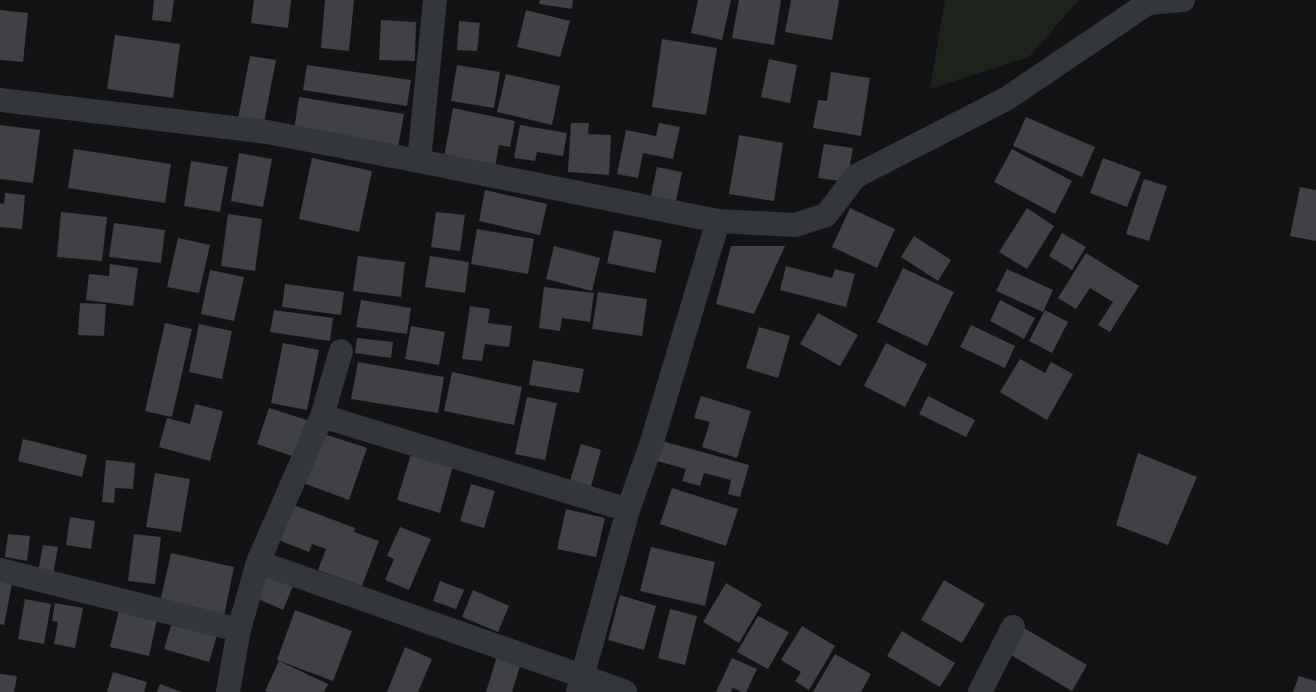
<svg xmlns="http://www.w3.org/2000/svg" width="1316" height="692" font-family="Lato,sans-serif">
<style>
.green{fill:#1b231b}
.building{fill:#3f4145}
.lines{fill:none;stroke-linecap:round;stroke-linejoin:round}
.street{stroke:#33363a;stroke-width:24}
</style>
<rect width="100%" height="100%" fill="#131315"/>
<!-- green -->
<path class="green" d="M945 0H1079L1029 57 930 89Z"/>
<!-- building -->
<path class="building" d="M154 0H174L171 22 152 20Z
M254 0H291L288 28 251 23Z
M325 0H354L349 51 321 48Z
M540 0H573L572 9 539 4Z
M698 0H731L722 40 691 33Z
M739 0H781L774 45 732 38Z
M791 0H839L832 40 785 32Z
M0 10 28 13 23 62 0 60Z
M526 10 570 21 560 57 517 47Z
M381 20 416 22 415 61 379 60Z
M459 21 480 23 477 51 457 50Z
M115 35 180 44 173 98 107 89Z
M662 39 717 48 706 115 652 107Z
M250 56 276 60 263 128 237 124Z
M769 59 797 65 790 103 761 97Z
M307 65 411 80 407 106 303 90Z
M457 65 500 72 494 108 451 101Z
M831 72 870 78 861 136 813 128 818 100 827 101Z
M506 74 560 86 552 125 497 112Z
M299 97 404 114 398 147 294 130Z
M453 108 515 121 510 147 499 145 495 167 444 157Z
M1026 117 1095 147 1082 177 1013 146Z
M571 123H589L588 134 611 135 609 175 568 172Z
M659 123 680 127 673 159 643 153 638 178 617 174 626 130 656 136Z
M0 125 40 130 33 183 0 179Z
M520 125 567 133 563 156 537 152 535 161 514 158Z
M739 135 783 143 774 201 729 194Z
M824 144 853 148 847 182 818 178Z
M74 149 171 164 165 203 68 188Z
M1012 149 1072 181 1055 214 994 182Z
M239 153 272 159 263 207 231 201Z
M312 158 372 171 359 232 299 219Z
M1103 158 1141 172 1127 207 1090 193Z
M191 161 228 167 220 212 184 206Z
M657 167 682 172 675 205 650 200Z
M1144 179 1167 186 1149 241 1126 234Z
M1300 187 1316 190V241L1290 236Z
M485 190 547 204 540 235 479 221Z
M5 193 25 195 22 229 0 227V203L4 204Z
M850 208 895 229 877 268 832 247Z
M1027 208 1054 226 1027 269 999 252Z
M61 212 107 217 102 261 57 257Z
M436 212 465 215 460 251 431 247Z
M228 214 262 219 255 271 221 266Z
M114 223 165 230 161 263 109 257Z
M477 229 534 239 528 274 471 264Z
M614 230 662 240 655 273 607 263Z
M1062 233 1086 247 1072 270 1049 256Z
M914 236 951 260 938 281 901 257Z
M178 238 210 245 199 293 167 287Z
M554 246 600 258 592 291 546 279Z
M731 246H785L754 314 716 304Z
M1086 253 1139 286 1110 332 1098 325 1113 302 1090 288 1076 309 1058 298Z
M358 256 405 262 401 297 353 291Z
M430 256 469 262 465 293 425 287Z
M110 264 138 268 133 306 86 300 89 274 109 276Z
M786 266 832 278 835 269 855 274 846 307 780 290Z
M903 268 954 292 927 346 877 322Z
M1007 269 1053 290 1043 312 996 291Z
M210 270 244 277 234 321 201 314Z
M285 284 344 292 341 315 282 307Z
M544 287 594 293 590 322 562 318 560 331 539 328Z
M598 292 647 299 642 336 592 329Z
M361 300 411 308 407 334 356 327Z
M1000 300 1035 318 1024 339 990 321Z
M80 303 106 304 104 336 78 335Z
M470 306 490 309 488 323 512 326 509 347 485 344 482 361 462 359Z
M274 310 333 318 330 341 270 332Z
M1045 310 1068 322 1052 353 1029 341Z
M818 313 858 335 840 366 800 344Z
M165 323 192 329 172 417 145 411Z
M199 324 232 331 222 379 189 372Z
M971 325 1015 346 1005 368 960 347Z
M411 326 445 332 439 365 405 359Z
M759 327 790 336 778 378 746 368Z
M357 338 393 342 391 358 355 353Z
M283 343 319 350 307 410 271 403Z
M886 343 927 364 905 407 864 386Z
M1020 359 1045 373 1051 362 1073 374 1047 420 1000 392Z
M533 360 584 369 579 393 529 385Z
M358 362 444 377 438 413 351 399Z
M452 372 522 387 514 425 444 411Z
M701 396 751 411 737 458 702 447 710 422 694 418Z
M928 396 975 420 966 437 919 414Z
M527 397 557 403 545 460 515 454Z
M195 404 223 411 210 461 159 447 167 418 190 424Z
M269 408 307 420 295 457 257 444Z
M321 433 367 448 349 500 303 483Z
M23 439 87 455 82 477 18 461Z
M662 441 749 465 740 497 728 494 731 480 704 473 700 486 682 481 686 469 657 461Z
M581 444 601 450 590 490 569 484Z
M1138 453 1197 477 1168 545 1116 525Z
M411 454 453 466 440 513 397 500Z
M106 460 135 463 133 489 115 488 114 503 102 502Z
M155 473 190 479 181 532 146 527Z
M471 484 495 491 484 528 460 521Z
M672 488 738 509 726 546 660 524Z
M291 504 355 528 354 532 379 541 362 586 318 570 326 549 312 544 309 552 278 540Z
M566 509 605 518 596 557 557 549Z
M70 517 95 521 91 549 66 545Z
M400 527 431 539 409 590 385 580 394 559 387 556Z
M8 534 30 536 27 561 5 557Z
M134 534 161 537 155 584 128 581Z
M43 545 58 547 53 575 38 572Z
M651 547 715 562 705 606 640 591Z
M171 553 234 567 224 616 160 602Z
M265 571 294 584 283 610 254 597Z
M944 580 985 604 962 643 921 620Z
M0 581 12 584 4 625 0 624Z
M440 581 464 590 456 609 433 601Z
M726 583 762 604 739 643 703 622Z
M473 590 509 606 498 632 462 617Z
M620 595 656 606 644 650 608 640Z
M25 599 51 604 44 644 18 639Z
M55 603 83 608 75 648 54 644 58 622 52 621Z
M120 606 158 615 149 656 110 647Z
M670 609 697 616 685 665 658 658Z
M295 610 352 631 333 681 277 660Z
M758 616 789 632 768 669 737 652Z
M173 619 218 632 209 662 164 649Z
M802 626 835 646 809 690 795 681 801 672 781 660Z
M1024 628 1087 665 1072 691 1009 654Z
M902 631 955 663 940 687 887 656Z
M405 647 432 659 418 692H387Z
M498 653 522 660 512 692H486Z
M835 654 871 674 861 692H813Z
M732 658 757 669 746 692H742L733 688 731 692H716Z
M279 661 328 684 324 692H269L265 691Z
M113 672 147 682 144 692H107Z
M0 674 17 676 14 692H0Z
M1299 676 1316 681V692H1293Z
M160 684 182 692H157Z"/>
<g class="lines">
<!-- street -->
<path class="street" d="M0 100 267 132 419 161 718 221
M419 161 435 0
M322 416 628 510
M258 562 582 676 625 692
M0 570 239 630
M228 692 239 630 258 562 322 416 341 351
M578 692 628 510 651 445 718 221 795 225 826 215 856 176 1006 99 1148 3 1183 0
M980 692 1013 627"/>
</g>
</svg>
